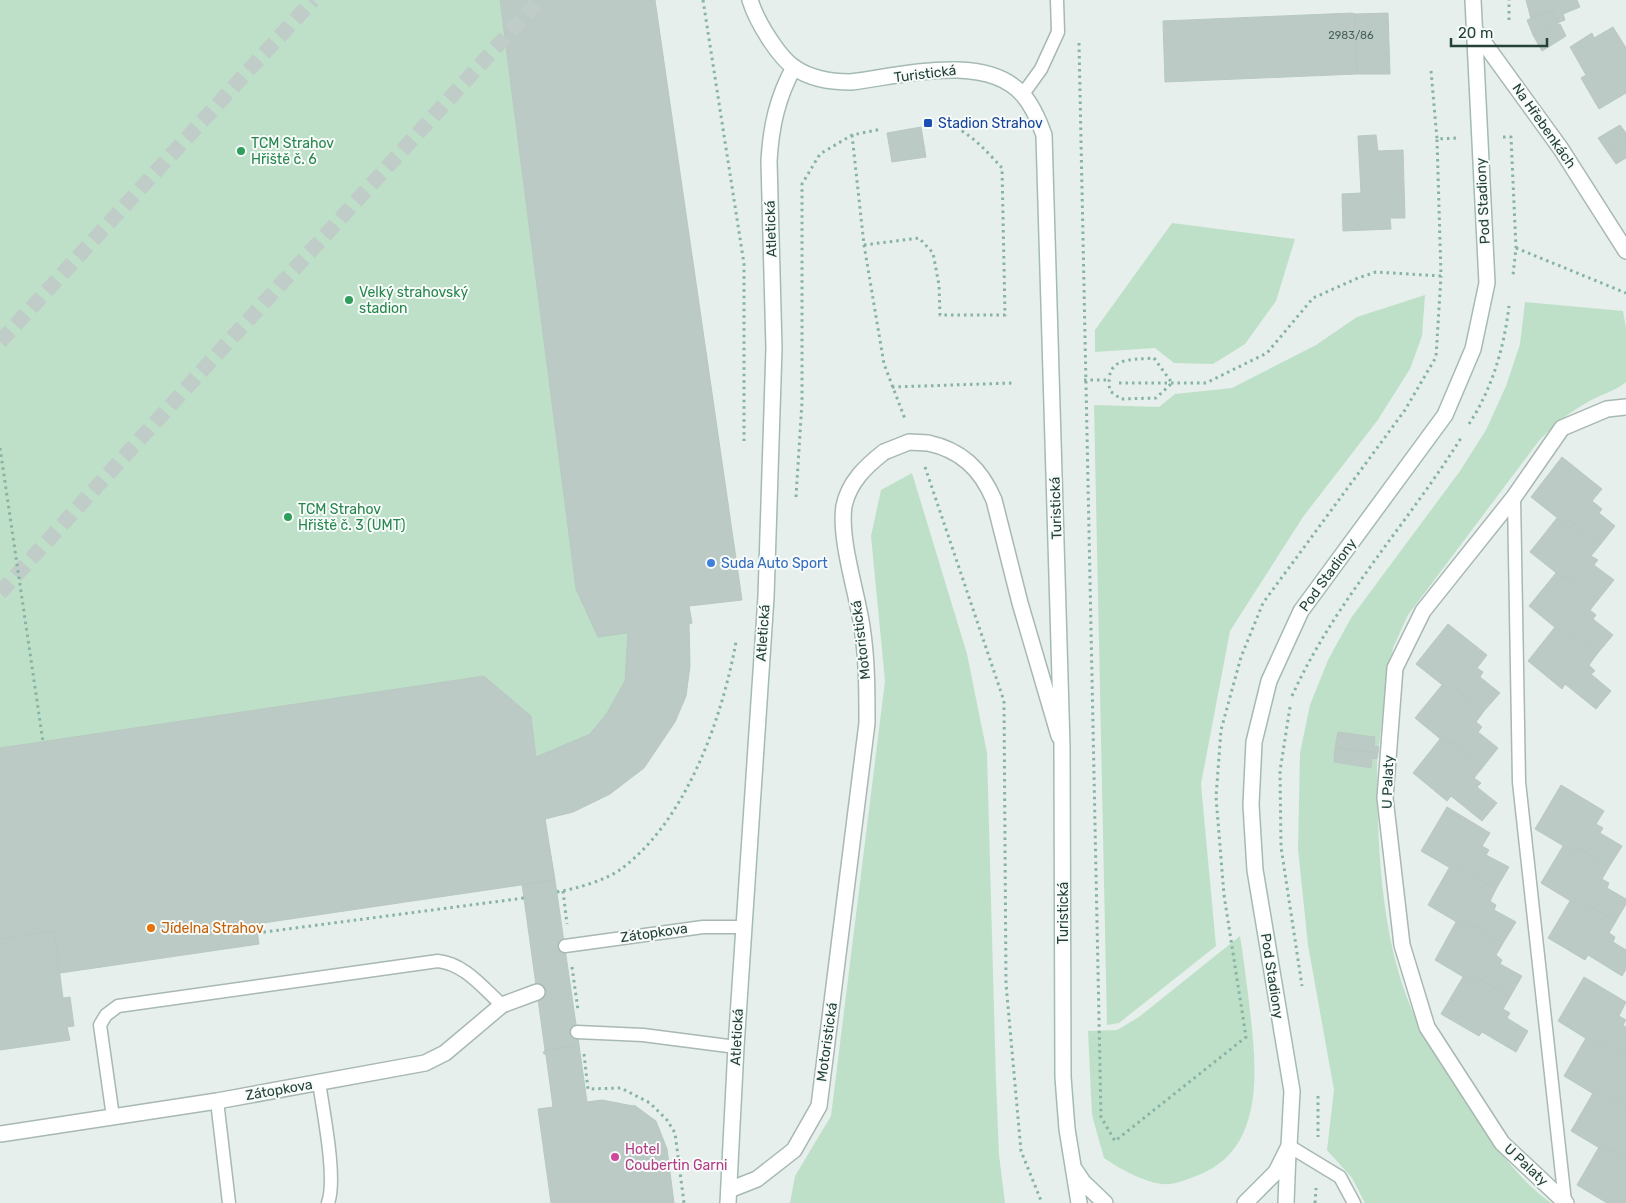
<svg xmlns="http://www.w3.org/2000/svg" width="1626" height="1203" font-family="Rubik,sans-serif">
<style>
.green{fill:#bfe0c8}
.building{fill:#bbcac4;stroke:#b8c9c2}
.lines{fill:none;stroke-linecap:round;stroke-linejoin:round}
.highway-tunnel{stroke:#bfccc8;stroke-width:15;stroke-dasharray:15 8;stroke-linecap:butt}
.lane-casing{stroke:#a8b8b2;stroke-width:15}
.street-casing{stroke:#a8b8b2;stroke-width:18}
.secondary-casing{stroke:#a4bbb3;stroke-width:18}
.path{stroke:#86b3a5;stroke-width:3;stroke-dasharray:2.5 4;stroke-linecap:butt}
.lane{stroke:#fff;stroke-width:12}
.street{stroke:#fff;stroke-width:15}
.secondary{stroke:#fff;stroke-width:15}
.street-bridge-casing{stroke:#a8b8b2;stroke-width:18;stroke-linecap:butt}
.street-bridge{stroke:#fff;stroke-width:15}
.transit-dot{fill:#1a4fb4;stroke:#f7fbf9;stroke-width:2}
.leisure-dot{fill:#2e9e5b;stroke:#f7fbf9;stroke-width:2}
.shop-dot{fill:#3f7fe0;stroke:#f7fbf9;stroke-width:2}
.food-dot{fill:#e8710a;stroke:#f7fbf9;stroke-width:2}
.hotel-dot{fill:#d1479c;stroke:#f7fbf9;stroke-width:2}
.labels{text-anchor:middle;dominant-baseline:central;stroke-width:4;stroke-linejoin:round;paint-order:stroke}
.number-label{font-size:11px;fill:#4a645c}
.street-label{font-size:14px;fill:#24423a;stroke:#f7fbf9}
.transit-label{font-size:14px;fill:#164399;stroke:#f7fbf9;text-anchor:start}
.leisure-label{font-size:14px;fill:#27864d;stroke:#f7fbf9;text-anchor:start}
.shop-label{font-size:14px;fill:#366cbe;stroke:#f7fbf9;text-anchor:start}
.food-label{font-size:14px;fill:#c56008;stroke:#f7fbf9;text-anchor:start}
.hotel-label{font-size:14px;fill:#b23c85;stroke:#f7fbf9;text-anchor:start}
</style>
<rect width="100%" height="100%" fill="#e6efeb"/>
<!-- green -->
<path class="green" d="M0 0H655L742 600 689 606 692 623 689 624 690 666 686 696 610 794 573 812 545 819 555 880 256 924 259 944 60 973 53 931 0 939Z
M1172 223 1295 239 1276 301 1245 344 1213 364 1174 363 1155 348 1095 352V330Z
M1425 295 1422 336 1410 369 1377 421 1303 517 1230 631 1201 784 1216 946 1119 1023 1107 1025 1094 405 1159 407 1175 394 1232 388 1316 345 1357 317Z
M1525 302 1623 311 1626 328V382C1614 392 1601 394 1588 402 1569 412 1553 426 1538 442L1408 615 1393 648 1386 684 1379 747 1374 746 1375 737 1338 732 1334 762 1371 768 1372 758 1377 759C1377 838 1380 936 1412 1010 1428 1045 1450 1079 1472 1112 1495 1146 1517 1178 1551 1203H1365L1352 1178 1327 1150 1334 1090 1308 945 1298 849 1300 753 1310 705 1328 660 1351 618 1460 471 1486 430 1506 386 1520 344Z
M912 473 967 654 987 753 996 1082 999 1155 1005 1203H790L795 1176 831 1116 885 681 871 536 881 490Z
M1240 936C1244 961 1247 986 1250 1011 1257 1070 1265 1151 1196 1176 1188 1179 1179 1183 1170 1184 1150 1186 1120 1169 1104 1158L1092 1115 1088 1031 1117 1030 1139 1017Z"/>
<!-- building -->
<path class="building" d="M500 0H655L742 600 689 606 692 623 689 624 690 666 686 696 675 722 644 768 610 794 573 812 545 819 555 880 256 924 259 944 60 973 54 931 0 939V748L484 676 531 716 536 757 590 734 607 713 625 681 628 633 598 637 576 589Z
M1526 0H1577L1580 7 1563 14 1565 20 1557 23 1551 10 1531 19Z
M1551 10 1558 24 1533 35 1527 20Z
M1352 13 1355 14 1357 74 1165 82 1163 21Z
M1388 13 1390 74H1357L1355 14Z
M1560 24 1566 36 1542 51 1533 35Z
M1613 27 1626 48V93L1599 109 1581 78 1586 75 1570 47 1592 33 1594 38Z
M1620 125 1626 133V140L1607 151 1598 138Z
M921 127 926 157 892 162 887 133Z
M1376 135 1378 151 1403 150 1405 218H1390L1391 229 1343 231 1342 194 1361 193 1358 136Z
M1626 140V158L1616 164 1607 151Z
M1562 457 1602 489 1592 501 1602 509 1599 513 1615 526 1600 545 1569 520 1565 524 1531 497Z
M1557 518 1565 524 1569 520 1600 545 1591 556 1598 560 1594 565 1614 580 1598 600 1568 574 1564 579 1530 552Z
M1556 573 1564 579 1568 574 1598 600 1590 610 1596 615 1593 619 1613 635 1597 654 1567 629 1563 634 1529 606Z
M1448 624 1487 655 1477 668 1483 672 1480 677 1500 693 1484 711 1453 686 1450 691 1416 664Z
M1555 627 1563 634 1567 629 1597 654 1589 665 1595 671 1591 674 1611 691 1596 709 1565 684 1562 689 1528 661Z
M1442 685 1450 691 1453 686 1484 711 1476 722 1482 727 1478 732 1498 748 1483 767 1452 741 1449 746 1415 718Z
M1338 732 1375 737 1374 746 1379 747 1378 753 1335 748Z
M1440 739 1449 746 1452 741 1483 767 1474 778 1481 783 1477 787 1497 803 1482 821 1451 796 1447 801 1413 773Z
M1335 748 1378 753 1377 759 1372 758 1371 768 1334 762Z
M1561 785 1604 811 1596 824 1603 828 1600 833 1622 846 1609 867 1575 846 1572 851 1535 829Z
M1447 807 1490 833 1482 846 1489 850 1486 855 1509 867 1496 889 1461 868 1459 873 1421 851Z
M1563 846 1572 851 1575 846 1609 867 1602 879 1609 883 1607 888 1626 899V904L1616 921 1582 901 1579 906 1541 883Z
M1449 868 1459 873 1461 868 1496 889 1490 901 1496 905 1494 910 1516 922 1503 943 1468 923 1465 927 1428 905Z
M555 880 579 1045 545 1050 522 884Z
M1570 901 1579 906 1582 901 1616 921 1609 933 1615 937 1613 942 1626 950V969L1622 976 1588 955 1585 960 1548 938Z
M1456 922 1465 927 1468 923 1503 943 1496 955 1502 960 1500 964 1522 976 1510 997 1475 977 1472 982 1435 960Z
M54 931 63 998 70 997 74 1026 67 1027 70 1040 0 1050V939Z
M1463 977 1472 982 1475 977 1510 997 1503 1009 1510 1013 1507 1018 1528 1031 1516 1052 1482 1032 1479 1036 1441 1014Z
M1584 977 1626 1002 1619 1016 1626 1020 1623 1025 1626 1027V1055L1598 1039 1595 1044 1558 1021Z
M1586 1038 1595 1044 1598 1039 1626 1055V1106L1605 1093 1602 1099 1564 1076Z
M579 1045 587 1102 602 1100 633 1106 634 1105 656 1121 667 1149 674 1203H551L538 1109 553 1107 546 1055 543 1053 545 1050Z
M1593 1093 1602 1099 1605 1093 1626 1106V1157L1611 1148 1608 1153 1571 1131Z
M1599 1147 1608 1153 1611 1148 1626 1157V1203H1607L1577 1185Z"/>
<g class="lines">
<!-- highway-tunnel -->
<path class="highway-tunnel" d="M0 342 313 0
M0 593 539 0"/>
<!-- lane casing -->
<g class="lane-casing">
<path id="lane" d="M1023 94 1041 69 1058 32 1057 0
M1514 497 1519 782 1565 1202
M565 946 703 927H743
M577 1032 643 1035 736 1047
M319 1082C323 1111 337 1178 328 1203
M217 1101 229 1203
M113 1117 100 1025 106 1015 118 1006 438 961C465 964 483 988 502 1005
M1289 1146 1340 1177 1354 1203"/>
</g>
<!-- street casing -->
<g class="street-casing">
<path id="street" d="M1474 29 1561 149 1626 251
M928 443C961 450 981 469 994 500L1020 603 1059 736
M0 1134 217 1101 425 1063 445 1053 502 1005 537 992
M729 1190 757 1179 794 1150 819 1106 867 723C867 691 867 659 862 627 857 592 839 540 844 506 849 482 866 466 884 452
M1566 1203 1502 1143 1427 1027 1402 945 1385 798 1395 668 1423 611 1514 497 1562 428 1607 409 1626 407"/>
</g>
<!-- secondary casing -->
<g class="secondary-casing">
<path id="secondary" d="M750 0C756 20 778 57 795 68 811 79 832 82 851 82 901 76 986 52 1023 95 1033 106 1039 121 1044 135L1062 746 1063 1077 1067 1129 1079 1203
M1075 1170 1083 1182 1105 1203
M728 1203 736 1047 766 597 774 348 769 161C771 127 777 98 794 67
M1245 1203 1276 1172 1289 1146 1292 1091 1255 870 1251 805 1254 742 1269 681 1301 611 1445 415 1473 349 1487 283 1473 0
M1286 1203 1288 1152"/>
</g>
<!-- path -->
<path class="path" d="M703 0 744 264V441
M1509 20V0
M1079 43 1101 1117 1115 1141 1246 1037 1224 895 1216 797 1221 730 1241 657 1263 603 1405 410 1436 357 1441 276
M1431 71 1437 139
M852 135 864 245 884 364 905 419
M1503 137H1511L1516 248 1513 275
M864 245 919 238 933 253 939 285 940 315H1005L1002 168C983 147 960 121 930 121
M1516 248 1626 293
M1154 358 1172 383 1156 398 1121 399 1110 391C1104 357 1128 360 1154 358Z
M1084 380H1108
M1119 383H1206L1267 353 1313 298 1358 278 1376 272 1441 276 1437 139 1457 138
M892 387 1013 383
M1469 424C1492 389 1504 348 1509 306
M0 448 43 742
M925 467 1004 701 1006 984 1021 1151 1042 1203
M796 497 802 402V184L820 154 852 135 882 129
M1292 696C1335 601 1406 526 1461 438
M1290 707 1280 771 1281 847 1302 986
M563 891 567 924
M557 892C575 889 607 880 621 869 686 821 722 719 736 642
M257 933 524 898
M572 967 578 1010
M584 1054 588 1089 621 1088 650 1103 667 1120 675 1133 684 1203
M1318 1096V1137
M1315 1203 1316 1188"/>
<!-- lane -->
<use href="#lane" class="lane"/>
<!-- street -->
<use href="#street" class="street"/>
<!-- secondary -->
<use href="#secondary" class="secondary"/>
<!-- street-bridge casing -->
<g class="street-bridge-casing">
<path id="street-bridge" d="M884 452 909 442 928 443"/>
</g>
<!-- street-bridge -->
<use href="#street-bridge" class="street-bridge"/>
</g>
<!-- markers -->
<rect class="transit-dot" x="923" y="118" width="10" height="10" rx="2.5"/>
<g class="leisure-dot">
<circle cx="241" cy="151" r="5"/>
<circle cx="349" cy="300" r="5"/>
<circle cx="288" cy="517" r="5"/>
</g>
<circle class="shop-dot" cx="711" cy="563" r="5"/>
<circle class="food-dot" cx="151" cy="928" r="5"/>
<circle class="hotel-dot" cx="615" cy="1157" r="5"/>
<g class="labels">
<!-- number labels -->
<g class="number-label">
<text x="1351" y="35">2983/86</text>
</g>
<!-- street labels -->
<g class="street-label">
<text transform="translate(925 74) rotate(-7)">Turistická</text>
<text transform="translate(1544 126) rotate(55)">Na Hřebenkách</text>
<text transform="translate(1483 201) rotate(-93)">Pod Stadiony</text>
<text transform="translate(771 229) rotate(-92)">Atletická</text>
<text transform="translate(1056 508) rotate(-92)">Turistická</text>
<text transform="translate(1328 575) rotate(-54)">Pod Stadiony</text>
<text transform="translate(763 633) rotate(-86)">Atletická</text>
<text transform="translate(861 640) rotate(-97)">Motoristická</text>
<text transform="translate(1388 782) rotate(-88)">U Palaty</text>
<text transform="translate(1063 913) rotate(-90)">Turistická</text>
<text transform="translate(654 933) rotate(-8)">Zátopkova</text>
<text transform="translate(1272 976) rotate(81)">Pod Stadiony</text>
<text transform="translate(737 1037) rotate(-87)">Atletická</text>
<text transform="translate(827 1042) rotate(-82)">Motoristická</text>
<text transform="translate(279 1090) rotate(-10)">Zátopkova</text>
<text transform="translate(1526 1165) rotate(43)">U Palaty</text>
</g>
<!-- transit labels -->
<g class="transit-label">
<text x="938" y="123">Stadion Strahov</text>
</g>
<!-- leisure labels -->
<g class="leisure-label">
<text x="251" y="143">TCM Strahov<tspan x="251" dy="16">Hřiště č. 6</tspan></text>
<text x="359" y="292">Velký strahovský<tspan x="359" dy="16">stadion</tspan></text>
<text x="298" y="509">TCM Strahov<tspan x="298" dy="16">Hřiště č. 3 (UMT)</tspan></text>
</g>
<!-- shop labels -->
<g class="shop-label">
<text x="721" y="563">Suda Auto Sport</text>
</g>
<!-- food labels -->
<g class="food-label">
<text x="161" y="928">Jídelna Strahov</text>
</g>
<!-- hotel labels -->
<g class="hotel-label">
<text x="625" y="1149">Hotel<tspan x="625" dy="16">Coubertin Garni</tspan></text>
</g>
</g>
<!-- scale -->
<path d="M1451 38v8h96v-8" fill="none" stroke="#24423a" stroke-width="2.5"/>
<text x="1458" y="38" font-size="15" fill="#24423a" stroke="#f7fbf9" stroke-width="4" paint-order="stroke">20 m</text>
</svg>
